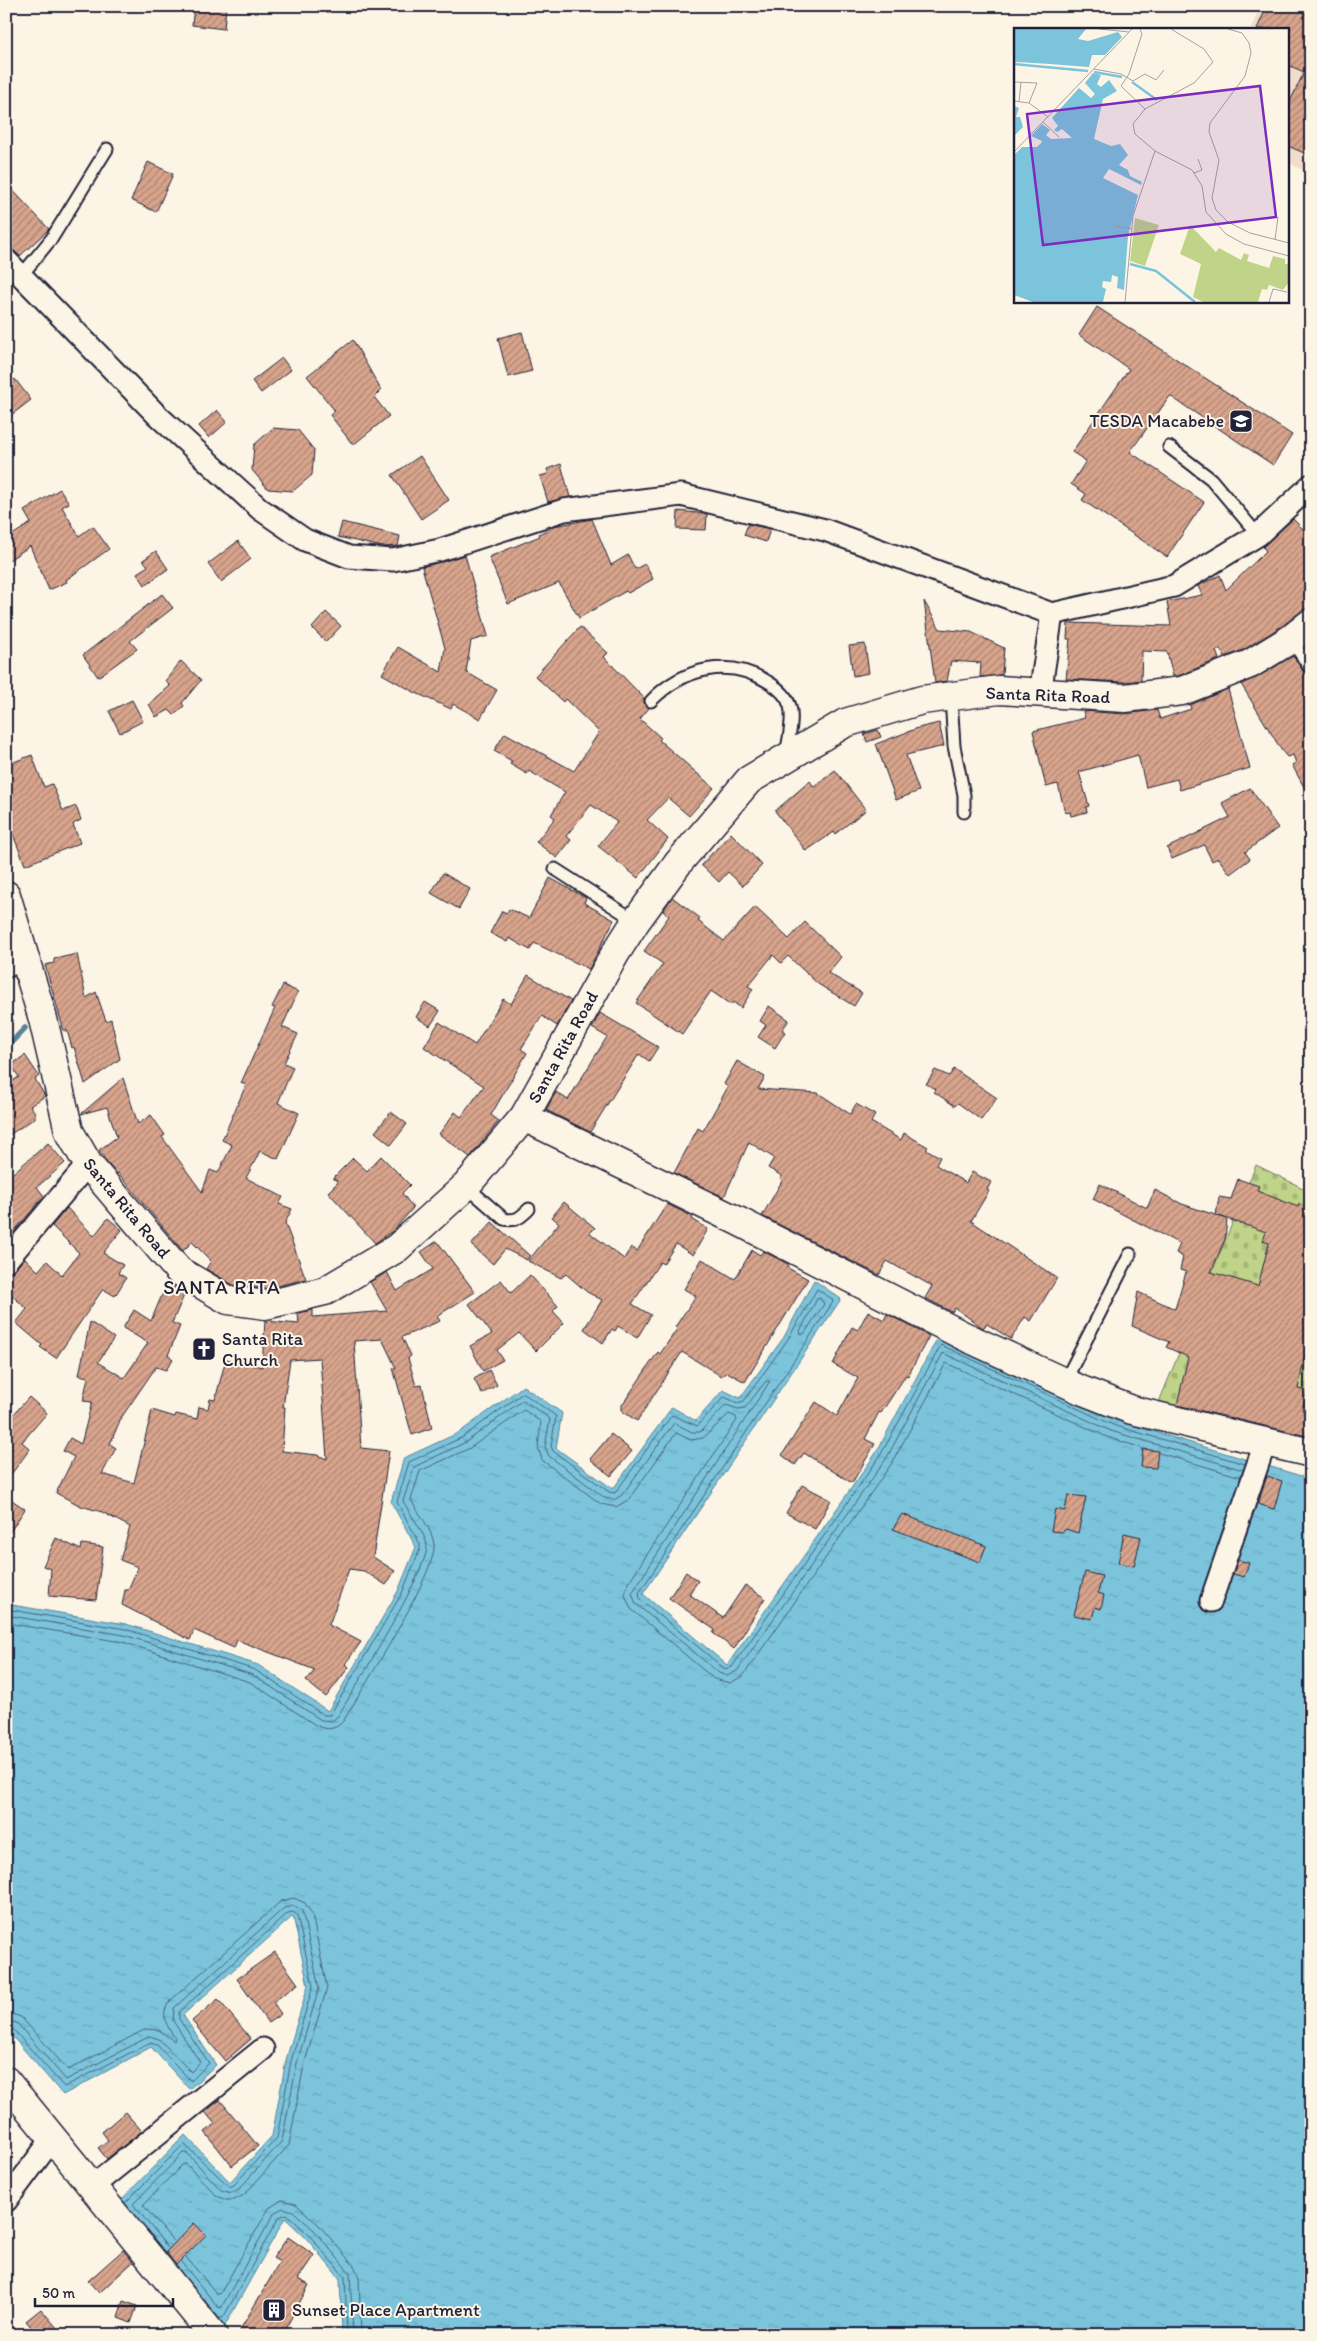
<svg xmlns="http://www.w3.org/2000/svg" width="1317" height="2341" font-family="Itim,sans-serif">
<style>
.built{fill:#f1ddca}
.cemetery{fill:url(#cemetery-stones);stroke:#717b62}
.water{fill:url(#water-ripples);stroke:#57839b}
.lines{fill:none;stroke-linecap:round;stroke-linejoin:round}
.shore{stroke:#46637b;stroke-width:1}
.stream{stroke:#57839b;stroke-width:5.5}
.building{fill:url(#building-hatch);stroke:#22223b;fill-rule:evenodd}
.lane-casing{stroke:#22223b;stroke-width:15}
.street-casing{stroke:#22223b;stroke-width:25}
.secondary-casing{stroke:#22223b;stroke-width:31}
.lane{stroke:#fcf5e5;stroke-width:11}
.street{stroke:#fcf5e5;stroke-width:21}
.secondary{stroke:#fcf5e5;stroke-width:28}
.labels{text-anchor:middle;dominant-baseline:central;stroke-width:4;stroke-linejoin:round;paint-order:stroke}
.poi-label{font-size:18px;fill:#22223b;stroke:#fcf5e5;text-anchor:start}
.street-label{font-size:18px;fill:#22223b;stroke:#fcf5e5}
.quarter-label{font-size:20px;letter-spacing:1px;fill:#22223b;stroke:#fcf5e5}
.inset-river{fill:none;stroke:#7bc4db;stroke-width:2.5}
.inset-road{fill:none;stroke:#a5a1a1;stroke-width:1}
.view{fill:#7b2cbf;fill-opacity:0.15;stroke:#7b2cbf;stroke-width:2.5}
.inset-edge{fill:none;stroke:#22223b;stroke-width:2.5}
</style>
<defs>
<pattern id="cemetery-stones" width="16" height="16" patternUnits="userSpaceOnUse" patternTransform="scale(1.25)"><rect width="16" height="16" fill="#c0d489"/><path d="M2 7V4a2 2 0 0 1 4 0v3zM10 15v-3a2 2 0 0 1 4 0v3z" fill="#a5b677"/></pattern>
<pattern id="water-ripples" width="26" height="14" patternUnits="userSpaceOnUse" patternTransform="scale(1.25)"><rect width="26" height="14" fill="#7bc4db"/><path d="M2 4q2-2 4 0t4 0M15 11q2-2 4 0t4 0" fill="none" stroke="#6aa8bd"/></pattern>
<pattern id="building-hatch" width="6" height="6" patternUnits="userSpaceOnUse" patternTransform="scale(1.25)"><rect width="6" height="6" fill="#d8a48c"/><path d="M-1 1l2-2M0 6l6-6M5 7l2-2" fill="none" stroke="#af8574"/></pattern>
</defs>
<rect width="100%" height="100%" fill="#fcf5e5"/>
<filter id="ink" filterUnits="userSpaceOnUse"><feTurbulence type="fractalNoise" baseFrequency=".02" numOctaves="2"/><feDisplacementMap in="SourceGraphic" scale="10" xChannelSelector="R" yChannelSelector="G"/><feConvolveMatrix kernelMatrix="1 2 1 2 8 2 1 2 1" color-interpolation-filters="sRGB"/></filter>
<g filter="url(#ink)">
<!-- built -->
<path class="built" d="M1260 6H1311V175L1288 162V29H1251Z"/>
<!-- cemetery -->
<path class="cemetery" d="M1256 1165 1311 1192V1436L1159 1402Z"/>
<!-- water -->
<path class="water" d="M814 1280 841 1299 643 1594 727 1665 876 1453 938 1337 1115 1420 1311 1479V2335H342L340 2279 306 2238 285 2218 223 2329 117 2204 185 2135 230 2182 272 2136 286 2060 308 1985 293 1916 183 2015 216 2065 189 2089 151 2047 63 2095 6 2029V1604L126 1624 258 1665 328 1711 398 1591 416 1547 391 1502 404 1458 460 1432 523 1386 562 1413 556 1448 613 1489 672 1407 696 1421 723 1390 740 1398 784 1337Z"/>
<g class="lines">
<!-- shore -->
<path class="shore" d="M820 1298 824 1304 804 1334H801L800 1331 817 1299Z
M1159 1453 1241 1477
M6 1609 125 1629 255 1670 324 1715H330L402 1593 420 1549V1544L397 1502 409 1462 463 1437 523 1393 556 1416 551 1446 553 1451 609 1492 615 1493 672 1415 697 1426 724 1397 738 1403 744 1401 788 1339 817 1289 832 1299 833 1302 639 1593 640 1599 725 1669 732 1667 880 1456 941 1345 1113 1425 1245 1464
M6 1615 124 1635 253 1675 321 1720 332 1721 338 1716C354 1689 429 1569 427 1545 425 1533 409 1513 403 1501L414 1467 466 1442 523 1400 550 1419 545 1447 549 1456 605 1498 614 1500 622 1495 674 1423 692 1432H700L726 1405 738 1409 745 1408 766 1381H770L632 1593 636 1604 719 1673 727 1676 737 1671 886 1459 943 1353 1111 1431 1243 1470
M6 1623 122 1642 250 1682 317 1726C328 1731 337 1729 344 1720 361 1691 438 1571 434 1544 432 1529 418 1513 411 1500L420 1471 470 1448 524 1410 541 1422 538 1447 542 1460 601 1504 616 1507 628 1500 676 1433 691 1440 703 1438 729 1414 736 1417 737 1420 628 1583 625 1595 631 1609 714 1679 730 1683 743 1676 892 1463 946 1363 1107 1437 1142 1448
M6 2012 21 2017 68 2070 146 2029 159 2030 174 2041 175 2038C167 2026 159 2015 170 2001L281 1901 294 1898 305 1903 312 1914 327 1988 304 2065 289 2145 244 2195 234 2200H226L217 2196 186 2164H183L143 2205 174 2242
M6 2020 17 2023 66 2080 150 2036 159 2039 191 2072 200 2062 173 2021 174 2008 284 1908 294 1906 302 1910 319 1988 297 2063 282 2141 239 2189 231 2193 221 2190 187 2153H183L133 2204 168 2248
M6 2026 12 2028 64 2087 151 2042 156 2044 191 2081 209 2063 179 2019V2012L288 1913 293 1912 297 1915 313 1986 291 2061 277 2138 234 2185 230 2187 184 2144 125 2203
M186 2257 217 2294H220L269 2208 282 2200 296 2204 319 2225 355 2267 359 2278 361 2335
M181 2262 218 2307 221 2308 275 2212 283 2208 293 2211 314 2230 350 2273 353 2335
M193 2286 219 2318H223L279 2217 287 2214 309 2235 345 2277 347 2335"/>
<!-- stream -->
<path class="stream" d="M6 1048 25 1028"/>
</g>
<!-- building -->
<path class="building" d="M194 6H226L224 29 192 25Z
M1267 6H1311V156L1288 146V106L1304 72 1288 65V29H1257Z
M148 162 173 174 156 212 131 200Z
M6 183 49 229 20 256 6 244Z
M1097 307 1292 435 1273 465 1170 396 1130 452 1204 502 1167 557 1082 500 1086 494 1071 484 1086 461 1072 452 1129 369 1079 335Z
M522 332 532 371 508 377 498 338Z
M353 340 381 390 374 397 389 416 353 445 330 415 335 411 307 376Z
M282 358 291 370 261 393 252 381Z
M15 379 31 400 6 419V386Z
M217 410 227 422 209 438 199 426Z
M273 428 298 430 314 450 312 475 293 491 268 489 252 470 254 445Z
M420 456 449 500 421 519 392 475Z
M561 464 570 497 548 502 540 476 548 474 547 469Z
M60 489 69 503 62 507 79 536 93 526 109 549 66 580 67 582 49 590 30 546 6 562V539L31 523 24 511Z
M678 511 707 514 706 530 677 529Z
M592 519 611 565 628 555 635 569 645 564 653 579 628 593 626 591 579 618 559 583 508 604 489 557 540 536 539 534 554 526Z
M1293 519 1311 537V593L1305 599 1311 608 1301 611 1282 626 1243 650 1225 657 1220 649 1216 651 1219 659 1178 676H1173L1167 652 1142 651 1141 680 1125 682 1066 679 1070 639H1067L1068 623 1171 626 1167 602 1202 595 1198 586 1220 575 1226 590 1266 551 1263 547Z
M342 522 400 536 398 546 382 547 338 537Z
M748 524 770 529 766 542 744 535Z
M238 541 251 559 221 582 208 564Z
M156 551 168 569 145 585 137 573 148 566 143 560Z
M465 555 488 636 471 641 466 672 497 690 480 719 453 704 451 709 414 692 382 674 398 647 441 672 445 648 422 567Z
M162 594 173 608 130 641 137 649 98 677 83 655Z
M924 601 940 629 971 632 1004 648 1002 675 980 677 981 663 951 661 947 681 935 683Z
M326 612 341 626 326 642 312 628Z
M580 627 608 653 604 657 644 698V703L649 708 640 719 661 738 659 740 714 788 689 816 668 798 647 820 668 839 638 878 598 846 617 822 591 805 566 836 571 840 557 858 536 842 555 818 551 815 565 792 529 771 527 774 510 764 512 761 494 751 505 733 574 771 599 732 565 699 563 702 535 676Z
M865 644 869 673 853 676 849 646Z
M1293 656 1305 674 1311 677 1310 798 1292 765 1296 763 1293 755 1287 757 1282 751 1241 684 1258 677Z
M181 661 201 680 182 703 184 706 174 715 169 710 156 717 149 704 170 686 165 681Z
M1228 689 1250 768 1180 790 1177 779 1146 787 1138 755 1079 772 1089 806 1086 807 1087 812 1071 816 1070 812 1065 813 1058 784 1046 787 1033 731 1085 718 1083 711 1124 714 1157 710 1160 719 1191 709 1190 705Z
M132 700 143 721 120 733 109 711Z
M939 723 944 746 906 755 919 791 896 800 876 744 918 728Z
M878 730 881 737 867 742 864 734Z
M32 755 44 787 52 784 63 811 76 806 81 820 73 824 80 843 25 865 12 832 6 834V765Z
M835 770 866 810 835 834 834 832 806 851 775 811 810 781 814 787Z
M1250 788 1278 828 1245 852 1250 859 1230 874 1218 858 1212 861 1204 845 1172 859 1167 848 1230 817 1222 803Z
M731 833 762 865 743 886 728 872 719 882 701 865Z
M443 873 470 889 459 909 431 893Z
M550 878 586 898 584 903 614 920 589 969 534 943 530 950 509 938 507 942 490 933 502 911 507 913 509 909 529 918Z
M672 897 700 918 698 921 724 941 755 907 789 939 805 922 841 957 828 973 862 993 854 1006 818 984 788 956 781 963 773 955 748 986 753 989 741 1008 733 1002 731 1005 711 991 682 1034 636 1003 663 964 644 951 669 916 663 911Z
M77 954 86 998 96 992 106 1021 111 1019 120 1059 85 1084 74 1047 72 1048 67 1030 64 1031 45 965 54 963V959Z
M528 975 571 1001 557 1026 542 1016 521 1049 527 1053 491 1115 499 1121 470 1157 439 1134 455 1112 461 1117 484 1086 424 1047 439 1022 475 1045 503 999 511 1004Z
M283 985 298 992 282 1027 298 1034 284 1063 293 1067 278 1103 299 1113 278 1159 260 1151 246 1178 283 1197 279 1204 292 1209 285 1223 306 1279 265 1289 233 1285 206 1269 211 1261 192 1242 183 1251 118 1173 117 1174 107 1163 99 1150 117 1137 107 1107 81 1114 123 1078 138 1124 151 1115 165 1135 162 1137 202 1192 210 1170 218 1173 232 1145 222 1140 246 1085 241 1083 275 1008 272 1007Z
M425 1002 440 1011 430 1026 416 1017Z
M769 1006 789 1020 782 1030 785 1032 775 1048 758 1037 766 1025 760 1021Z
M600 1013 658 1047 649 1061 639 1054 590 1132 546 1110 556 1092 568 1100 607 1037 592 1028Z
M25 1055 39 1076 35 1079 45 1096 30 1106 35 1112V1118L6 1137V1085L19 1077 11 1065Z
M737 1061 765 1077 758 1089 818 1093 850 1114 856 1104 875 1115 871 1122 901 1140 904 1133 928 1147 926 1149 940 1157 936 1165 966 1183 972 1172 991 1182 987 1190 989 1191 971 1221 1057 1278 1031 1321 1025 1317 1011 1339 987 1324 983 1328 955 1308 952 1312 925 1298 932 1286 887 1261 879 1275 762 1216 782 1181 780 1179 782 1176 768 1168 774 1158 749 1142 724 1197 674 1173 698 1128 703 1131 728 1087 724 1084Z
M954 1069 997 1098 981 1120 958 1103 955 1106 934 1092 936 1089 926 1084 935 1070 949 1076Z
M391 1112 407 1124 391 1145 375 1132Z
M48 1143 65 1163 37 1187 44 1196 6 1241V1179Z
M381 1156 410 1185 402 1193 413 1208 394 1230 375 1243 328 1192 338 1182 333 1178 353 1158 367 1171Z
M1238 1179 1259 1186 1257 1191 1298 1207 1299 1204 1311 1209V1351L1306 1350 1298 1389 1307 1391 1302 1410 1311 1412V1437L1177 1405 1188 1357 1166 1347 1169 1342 1132 1326 1138 1292 1175 1309 1186 1272 1180 1270 1183 1257 1176 1253 1180 1244 1093 1199 1100 1184 1147 1208 1155 1190 1182 1204 1227 1219 1225 1239 1211 1272 1258 1286 1269 1243 1263 1241 1266 1232 1216 1215 1219 1197 1231 1199Z
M564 1202 595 1228 590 1233 624 1259 631 1247 637 1251 667 1204 693 1217 692 1219 708 1229 693 1255 676 1244 663 1264 660 1262 632 1304 651 1315 637 1338 618 1326 615 1331 612 1329 603 1343 584 1329 602 1300 587 1292 566 1274 561 1278 528 1261 559 1223 552 1217Z
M67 1208 94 1236 108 1218 122 1230 103 1253 123 1265 118 1273 126 1278 115 1296 103 1289 56 1358 40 1347 42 1345 16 1323 27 1309 6 1290V1273L15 1269 25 1258 38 1271 47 1261 62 1275 79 1253 52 1226Z
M492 1222 530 1256 527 1260 505 1249 493 1264 471 1245Z
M437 1241 475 1292 437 1316 440 1321 402 1337 411 1356 408 1358 416 1386 422 1385 432 1428 412 1435 393 1368H396L382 1339 354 1341 361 1448 389 1451 373 1557 395 1571 386 1585 364 1571 349 1569 329 1625 361 1642 345 1664 349 1667 326 1697 306 1681 315 1670 237 1640 234 1648 194 1630 190 1640 122 1605 125 1590H128L138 1567 120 1560 130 1527 102 1512 81 1506 56 1493 74 1457 63 1451 70 1438 81 1444 92 1402 83 1401 88 1377 79 1375 90 1322 114 1338 98 1362 124 1378 148 1343 123 1328 134 1310 151 1321 167 1283 185 1293 172 1323 180 1326 168 1355 173 1359 166 1370 156 1367 121 1418 110 1444 116 1448 102 1474 134 1483 152 1410 175 1417 176 1414 197 1419 199 1407 208 1409 210 1399 215 1400 226 1359 262 1367 265 1321 299 1324 298 1313 313 1310V1317L387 1311 370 1282 387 1272 397 1291 433 1269 421 1252ZM320 1358 327 1459 317 1455 282 1451 285 1407H283L290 1360Z
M752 1250 760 1255 763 1251 788 1264V1268L808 1279 745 1382 727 1372 721 1376 682 1352 637 1421 622 1411V1405L658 1352 660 1354 677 1329 675 1327 696 1296 684 1289 702 1259 735 1279Z
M530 1275 558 1306 553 1311 564 1323 536 1351 519 1333 497 1350 503 1360 483 1371 470 1346 492 1334 469 1304 501 1280 511 1293Z
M868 1311 884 1320 887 1314 929 1336 908 1376 906 1375 881 1413 879 1412 865 1439 875 1444 852 1483 804 1453 795 1465 782 1455 816 1402 837 1416 838 1414 858 1378 833 1364 852 1327 858 1330Z
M489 1370 497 1385 482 1394 474 1379Z
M29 1397 47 1413 22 1442 30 1449 6 1481V1423Z
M611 1434 632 1451 611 1476 590 1459Z
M1143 1449 1158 1451 1156 1468 1141 1467Z
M1267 1476 1282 1481 1274 1509 1258 1504Z
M802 1485 831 1500 815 1529 786 1513Z
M1068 1495 1086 1497 1078 1533 1066 1529 1062 1532 1051 1531 1055 1509 1065 1511Z
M6 1496 25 1509 6 1538Z
M902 1514 986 1546 980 1562 893 1529Z
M1124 1533 1141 1537 1134 1566 1118 1563Z
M56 1538 81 1550 82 1544 103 1547 96 1600 49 1596 51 1569 43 1566Z
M1238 1560 1249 1563 1244 1577 1233 1574Z
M686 1572 698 1581 689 1594 723 1618 745 1585 765 1598 734 1649 713 1633 715 1630 669 1598Z
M1085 1572 1102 1576 1098 1593 1104 1595 1101 1609 1095 1607 1092 1619 1074 1615Z
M275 1952 298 1984 273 2002 281 2014 268 2023 237 1979Z
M218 1999 251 2039 225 2061 192 2021Z
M220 2100 258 2146 232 2166 205 2132 215 2124 205 2112Z
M125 2112 142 2131 107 2159 98 2148 108 2140 102 2132Z
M194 2223 206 2235 176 2265 166 2252Z
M288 2237 314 2255 298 2279 309 2285 282 2335H237L280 2262 273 2258Z
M123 2250 133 2262 99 2293 88 2281Z
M123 2301 137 2306 131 2323 118 2318Z
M41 2309 63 2335H38L26 2321Z"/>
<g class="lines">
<!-- lane casing -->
<g class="lane-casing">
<path id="lane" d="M21 276 52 238 107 149
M1169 447 1211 479 1258 535
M1291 639 1311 670
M951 697 954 746 964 795V812
M651 701C684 667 730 657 770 683 778 688 787 696 790 706 794 720 788 741 786 756
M555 869 636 921
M6 972 26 964
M466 1186 504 1219C516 1222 521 1217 529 1209
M1064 1383 1130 1254"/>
</g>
<!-- street casing -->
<g class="street-casing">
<path id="street" d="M6 260 157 415 260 509 305 540 349 557 393 560 440 550 564 510 681 495 825 530 1052 614 1174 586 1258 535 1311 485
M1040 694 1052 614
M6 1261 88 1164
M1211 1601 1265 1443
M93 2186 263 2049
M6 2201 53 2138"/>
</g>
<!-- secondary casing -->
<g class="secondary-casing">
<path id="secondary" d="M6 895 43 1019 69 1131 88 1164 179 1271 228 1300 266 1305 325 1291 397 1248 466 1186 524 1117 615 954 636 921 679 862 749 780 845 723 922 700 999 690 1125 698 1182 691 1250 664 1291 639 1311 623
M524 1117 738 1221 964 1336 1081 1390 1132 1410 1311 1453
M6 2081 213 2335"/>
</g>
<!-- lane -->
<use href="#lane" class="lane"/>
<!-- street -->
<use href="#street" class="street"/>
<!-- secondary -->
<use href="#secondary" class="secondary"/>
</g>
</g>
<!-- icons -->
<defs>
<g id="school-square" transform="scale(1.25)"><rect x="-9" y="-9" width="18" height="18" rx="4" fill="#22223b" stroke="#fcf5e5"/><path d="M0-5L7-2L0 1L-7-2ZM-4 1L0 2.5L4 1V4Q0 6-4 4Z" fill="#fff"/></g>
<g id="church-square" transform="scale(1.25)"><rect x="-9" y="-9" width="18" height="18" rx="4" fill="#22223b" stroke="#fcf5e5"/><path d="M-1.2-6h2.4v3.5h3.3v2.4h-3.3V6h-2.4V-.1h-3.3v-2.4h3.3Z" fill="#fff"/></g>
<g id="building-square" transform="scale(1.25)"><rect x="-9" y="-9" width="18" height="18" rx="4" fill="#22223b" stroke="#fcf5e5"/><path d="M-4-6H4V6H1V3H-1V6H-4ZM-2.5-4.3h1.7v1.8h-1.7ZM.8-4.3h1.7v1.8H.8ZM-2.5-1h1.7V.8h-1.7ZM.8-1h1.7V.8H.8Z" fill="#fff"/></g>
</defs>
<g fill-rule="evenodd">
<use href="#school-square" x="1241" y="421"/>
<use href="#church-square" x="204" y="1349"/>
<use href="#building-square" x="274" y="2310"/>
</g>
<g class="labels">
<!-- poi labels -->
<g class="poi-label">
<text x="1224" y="421" text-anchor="end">TESDA Macabebe</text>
<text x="222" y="1339">Santa Rita<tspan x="222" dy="21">Church</tspan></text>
<text x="292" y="2310">Sunset Place Apartment</text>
</g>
<!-- street labels -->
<g class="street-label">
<text transform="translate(1048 695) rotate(2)">Santa Rita Road</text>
<text transform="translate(563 1047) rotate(-61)">Santa Rita Road</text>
<text transform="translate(127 1208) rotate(50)">Santa Rita Road</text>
</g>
<!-- quarter labels -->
<g class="quarter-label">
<text x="222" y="1287">SANTA RITA</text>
</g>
</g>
<!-- overview -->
<g transform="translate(1014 28)">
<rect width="275" height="275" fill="#fcf5e5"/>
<path d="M176 197 202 224 205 220 227 232 230 225 235 227 233 233 255 240 259 228 271 231V236H275V254L269 262 255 257 253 262 248 261 244 274H189L179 269 187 236 166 226Z" fill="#c0d489"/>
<path d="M121 190 145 197 131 238 116 233Z" fill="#c0d489"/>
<path d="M0 1H72L64 11 74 13 104 4 108 9 91 27H78L75 39 36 36 0 34ZM79 45 87 47 83 56 87 59 95 52 103 63 89 71 80 111 97 118 106 116 114 127 105 137 114 142 116 148 128 154 127 157 95 141 89 150 124 167 114 208 110 262 103 260 104 249 98 247 97 254 89 253 88 259 92 261 89 274H19L0 267V127L8 119H23L27 115 28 113 17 108 28 96 36 102 32 107 37 111 58 110 48 101 43 104 40 102 44 98 38 90 65 60 77 70 81 66 71 55ZM0 78 5 80 2 89H6L9 99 0 108Z" fill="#7bc4db"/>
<path class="inset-river" d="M0 36 74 43M80 44 108 49M118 54 143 72M116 236 142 243 181 274"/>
<path class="inset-road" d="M85 1 115 4M126 1 128 6 115 46 107 58 131 81M157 1 190 21 199 34 180 55 131 81 119 96 121 106 141 123 178 142 188 158 192 184 212 206 230 216 275 228M214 1 228 5 235 15 237 25 231 48 196 95 195 104 205 132 198 170 202 182 214 194 236 205 275 215M80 41 107 46 119 53 131 46 142 52 150 42M0 54 23 55 15 75M0 73 15 75 34 89M5 74 7 54M29 94 45 109M0 124 118 1M180 145 188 142 184 131M101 198 118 201M261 212 264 189M111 274 119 188 141 123M255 274 259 261 273 264"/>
<path class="view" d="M246 58 262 189 29 217 13 86Z"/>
<rect width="275" height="275" class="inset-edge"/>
</g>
<!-- margin -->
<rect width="1317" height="2341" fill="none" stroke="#fcf5e5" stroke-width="25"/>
<rect x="12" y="12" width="1292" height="2316" fill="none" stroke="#22223b" stroke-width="2" filter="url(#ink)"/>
<!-- scale -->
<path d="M35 2298v8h138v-8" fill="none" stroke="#22223b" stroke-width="2.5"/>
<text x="42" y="2298" font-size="15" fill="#22223b" stroke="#fcf5e5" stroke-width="4" paint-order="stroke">50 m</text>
</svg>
